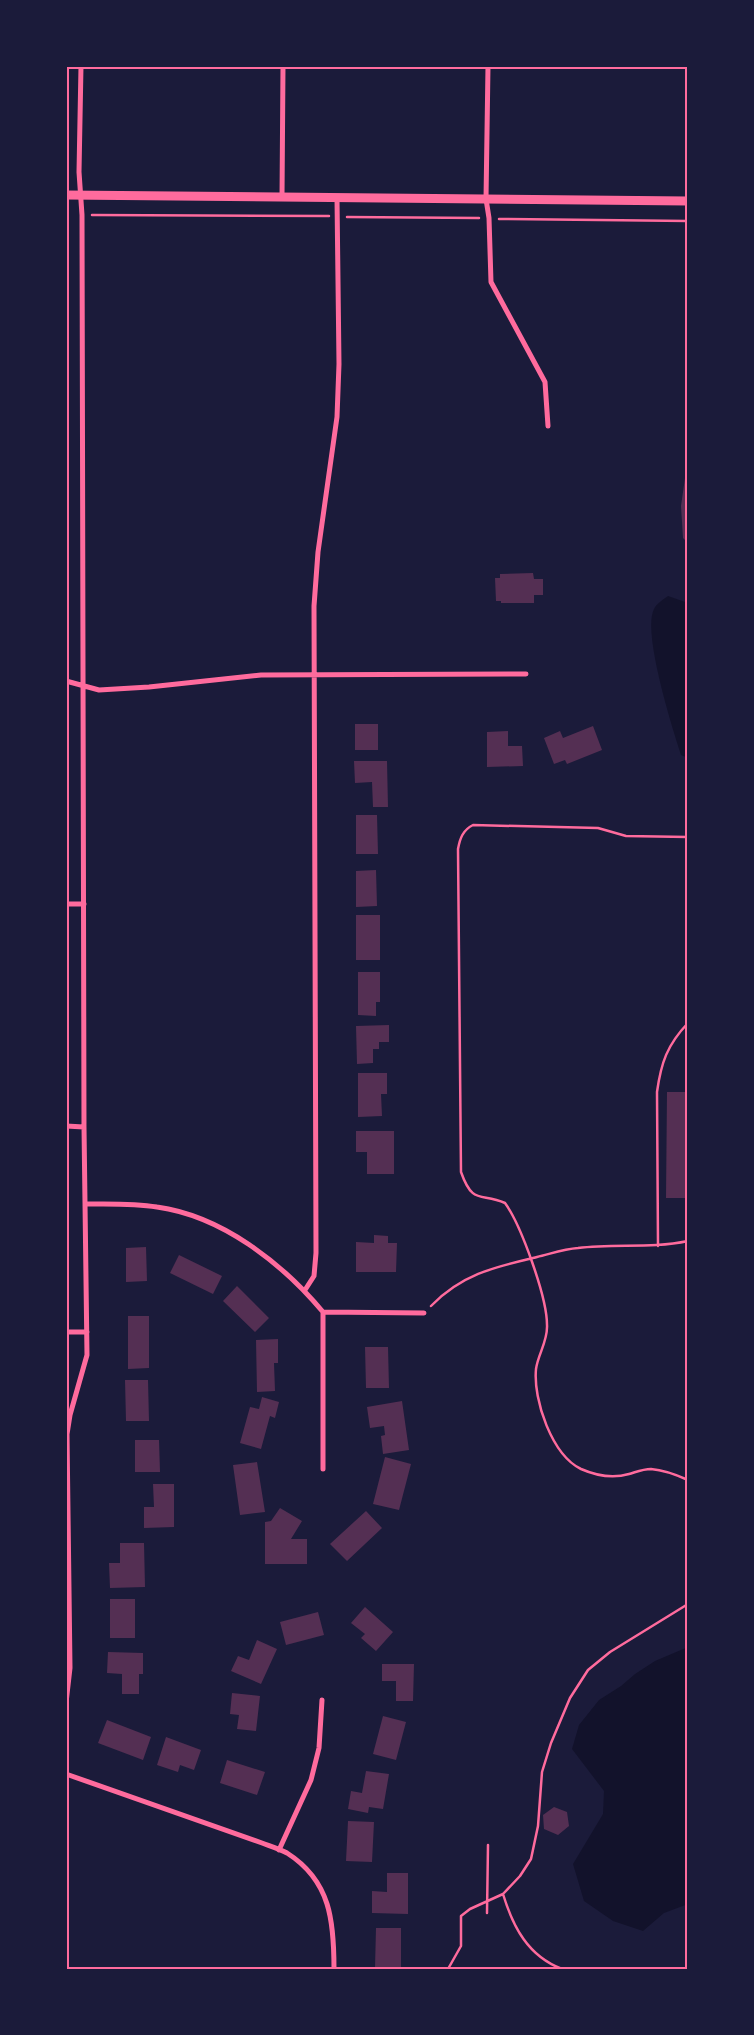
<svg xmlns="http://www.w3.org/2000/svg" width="754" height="2035" font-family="Commissioner,sans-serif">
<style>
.water{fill:#12122b}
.building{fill:#542f53}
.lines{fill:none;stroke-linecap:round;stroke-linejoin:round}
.path{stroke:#ff6b9d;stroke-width:2.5}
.minor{stroke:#ff6b9d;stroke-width:5}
.tertiary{stroke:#ff6b9d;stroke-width:9}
.neatline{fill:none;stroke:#ff6b9d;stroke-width:2}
</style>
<rect width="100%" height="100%" fill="#1b1b3a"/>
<!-- water -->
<path class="water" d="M668 596 688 603V758L681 755C672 727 642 632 654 609 656 604 664 599 668 596Z
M688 1647V1904L664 1913 643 1931 613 1921 584 1901 573 1864 603 1814 604 1791 572 1749 579 1725 599 1700 621 1686 635 1674 655 1661Z"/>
<!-- building -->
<path class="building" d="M688 476V543L683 538 681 506 685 478Z
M533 573 534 579H543V595H534V603H501V601H496L495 578H500V574Z
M355 724H378V750H355Z
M593 726 602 750 567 764 565 760 554 764 544 738 560 731 563 738Z
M508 731V746H522L523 766 487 767V732Z
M354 761H387L388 807H373L372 782 355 783Z
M356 815H377L378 854H356Z
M376 870 377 906 356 907V871Z
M356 915H380V960H356Z
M358 972H380V1002H376V1016L358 1015Z
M389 1025V1042H379V1049H373V1063L357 1064 356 1026Z
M358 1073H387V1094H381L382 1116 358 1117Z
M667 1092H688V1198H666Z
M356 1131H394V1174H367V1152H356Z
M374 1235 388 1236V1243H397L396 1272H356V1242L374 1243Z
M146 1247 147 1281 126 1282V1248Z
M179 1255 222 1276 213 1294 170 1273Z
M237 1286 269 1318 255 1332 223 1301Z
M128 1316H149V1368L128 1369Z
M278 1339V1363H274L275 1391 257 1392 256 1340Z
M365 1347H388L389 1388H366Z
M125 1380H148L149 1421H126Z
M262 1397 279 1402 275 1418 270 1416 261 1449 240 1443 250 1407 259 1409Z
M402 1401 409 1450 383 1454 381 1436 385 1435 384 1426 370 1428 367 1407Z
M135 1440H159L160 1472H135Z
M385 1457 411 1464 399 1510 373 1504Z
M257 1462 265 1512 240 1515 233 1465Z
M153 1484H174V1527L144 1528V1507H154Z
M280 1508 302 1521 291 1539H307V1564H265V1522L271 1521Z
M366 1511 382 1528 347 1561 330 1544Z
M120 1543H144L145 1587 110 1588 109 1563H120Z
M110 1599H135V1638H110Z
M365 1607 393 1632 376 1651 361 1638 365 1634 351 1623Z
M318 1612 324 1635 286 1645 280 1622Z
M257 1640 277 1649 261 1684 231 1671 238 1656 249 1660Z
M108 1652 143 1653V1674H139V1694H122V1674L107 1673Z
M382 1664H414L413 1701H396V1681H382Z
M232 1693 260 1696 256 1731 237 1729 239 1715 230 1714Z
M383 1716 406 1722 396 1760 373 1754Z
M107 1720 151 1737 143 1760 98 1743Z
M166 1737 201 1750 194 1770 180 1765 178 1772 157 1765Z
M227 1760 265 1772 257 1795 220 1783Z
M366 1771 389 1774 383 1809 369 1807 368 1813 348 1809 351 1791 362 1793Z
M554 1807 567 1812 569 1826 558 1835 544 1829 543 1815Z
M348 1821 374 1822 372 1862 346 1861Z
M387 1873H408V1914L372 1913V1891L387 1892Z
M376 1928H401V1968H375Z"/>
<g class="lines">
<!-- path -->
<path class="path" d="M92 215 329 216
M347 217 479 218
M499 219 688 221
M688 837 626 836 598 828 473 825C463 830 460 838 458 849L461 1172C473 1206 481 1192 505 1203 521 1225 547 1297 547 1325 548 1341 538 1354 536 1369 533 1400 552 1455 581 1469 597 1476 612 1479 629 1474 636 1472 643 1469 651 1469 663 1470 677 1475 688 1480
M658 1246 657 1092C661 1063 667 1045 688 1023
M431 1306C462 1274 495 1267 537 1257 550 1254 564 1249 578 1248 615 1243 650 1249 688 1241
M487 1913 488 1845
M448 1969 461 1946V1916L470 1909 503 1894
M562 1969C528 1956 513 1927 503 1894L520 1876 531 1859 538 1826 542 1772 551 1743 570 1698 588 1670 610 1652 688 1604"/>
<!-- minor -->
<path class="minor" d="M488 66 486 199 489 218 491 282 545 382 548 426
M282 197 283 66
M66 681 99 690 149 687 261 675 526 674
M66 904H84
M66 1126 84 1127
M85 1204C109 1204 133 1203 157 1207 222 1216 282 1263 323 1312L424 1313
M305 1290 314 1276 316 1253 314 606 318 552 337 417 339 364 337 198
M323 1312V1469
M66 1332H87
M66 1703 70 1668 67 1434 70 1415 87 1355 84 1127 82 215 79 172 81 66
M66 1774 262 1843C270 1846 280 1849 287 1853 331 1881 334 1922 334 1969
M279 1850 311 1780 319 1748 322 1700"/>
<!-- tertiary -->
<path class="tertiary" d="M66 195 688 201"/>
</g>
<!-- border -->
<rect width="754" height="2035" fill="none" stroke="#1b1b3a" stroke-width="135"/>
<rect x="68" y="68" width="618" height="1900" class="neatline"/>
</svg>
